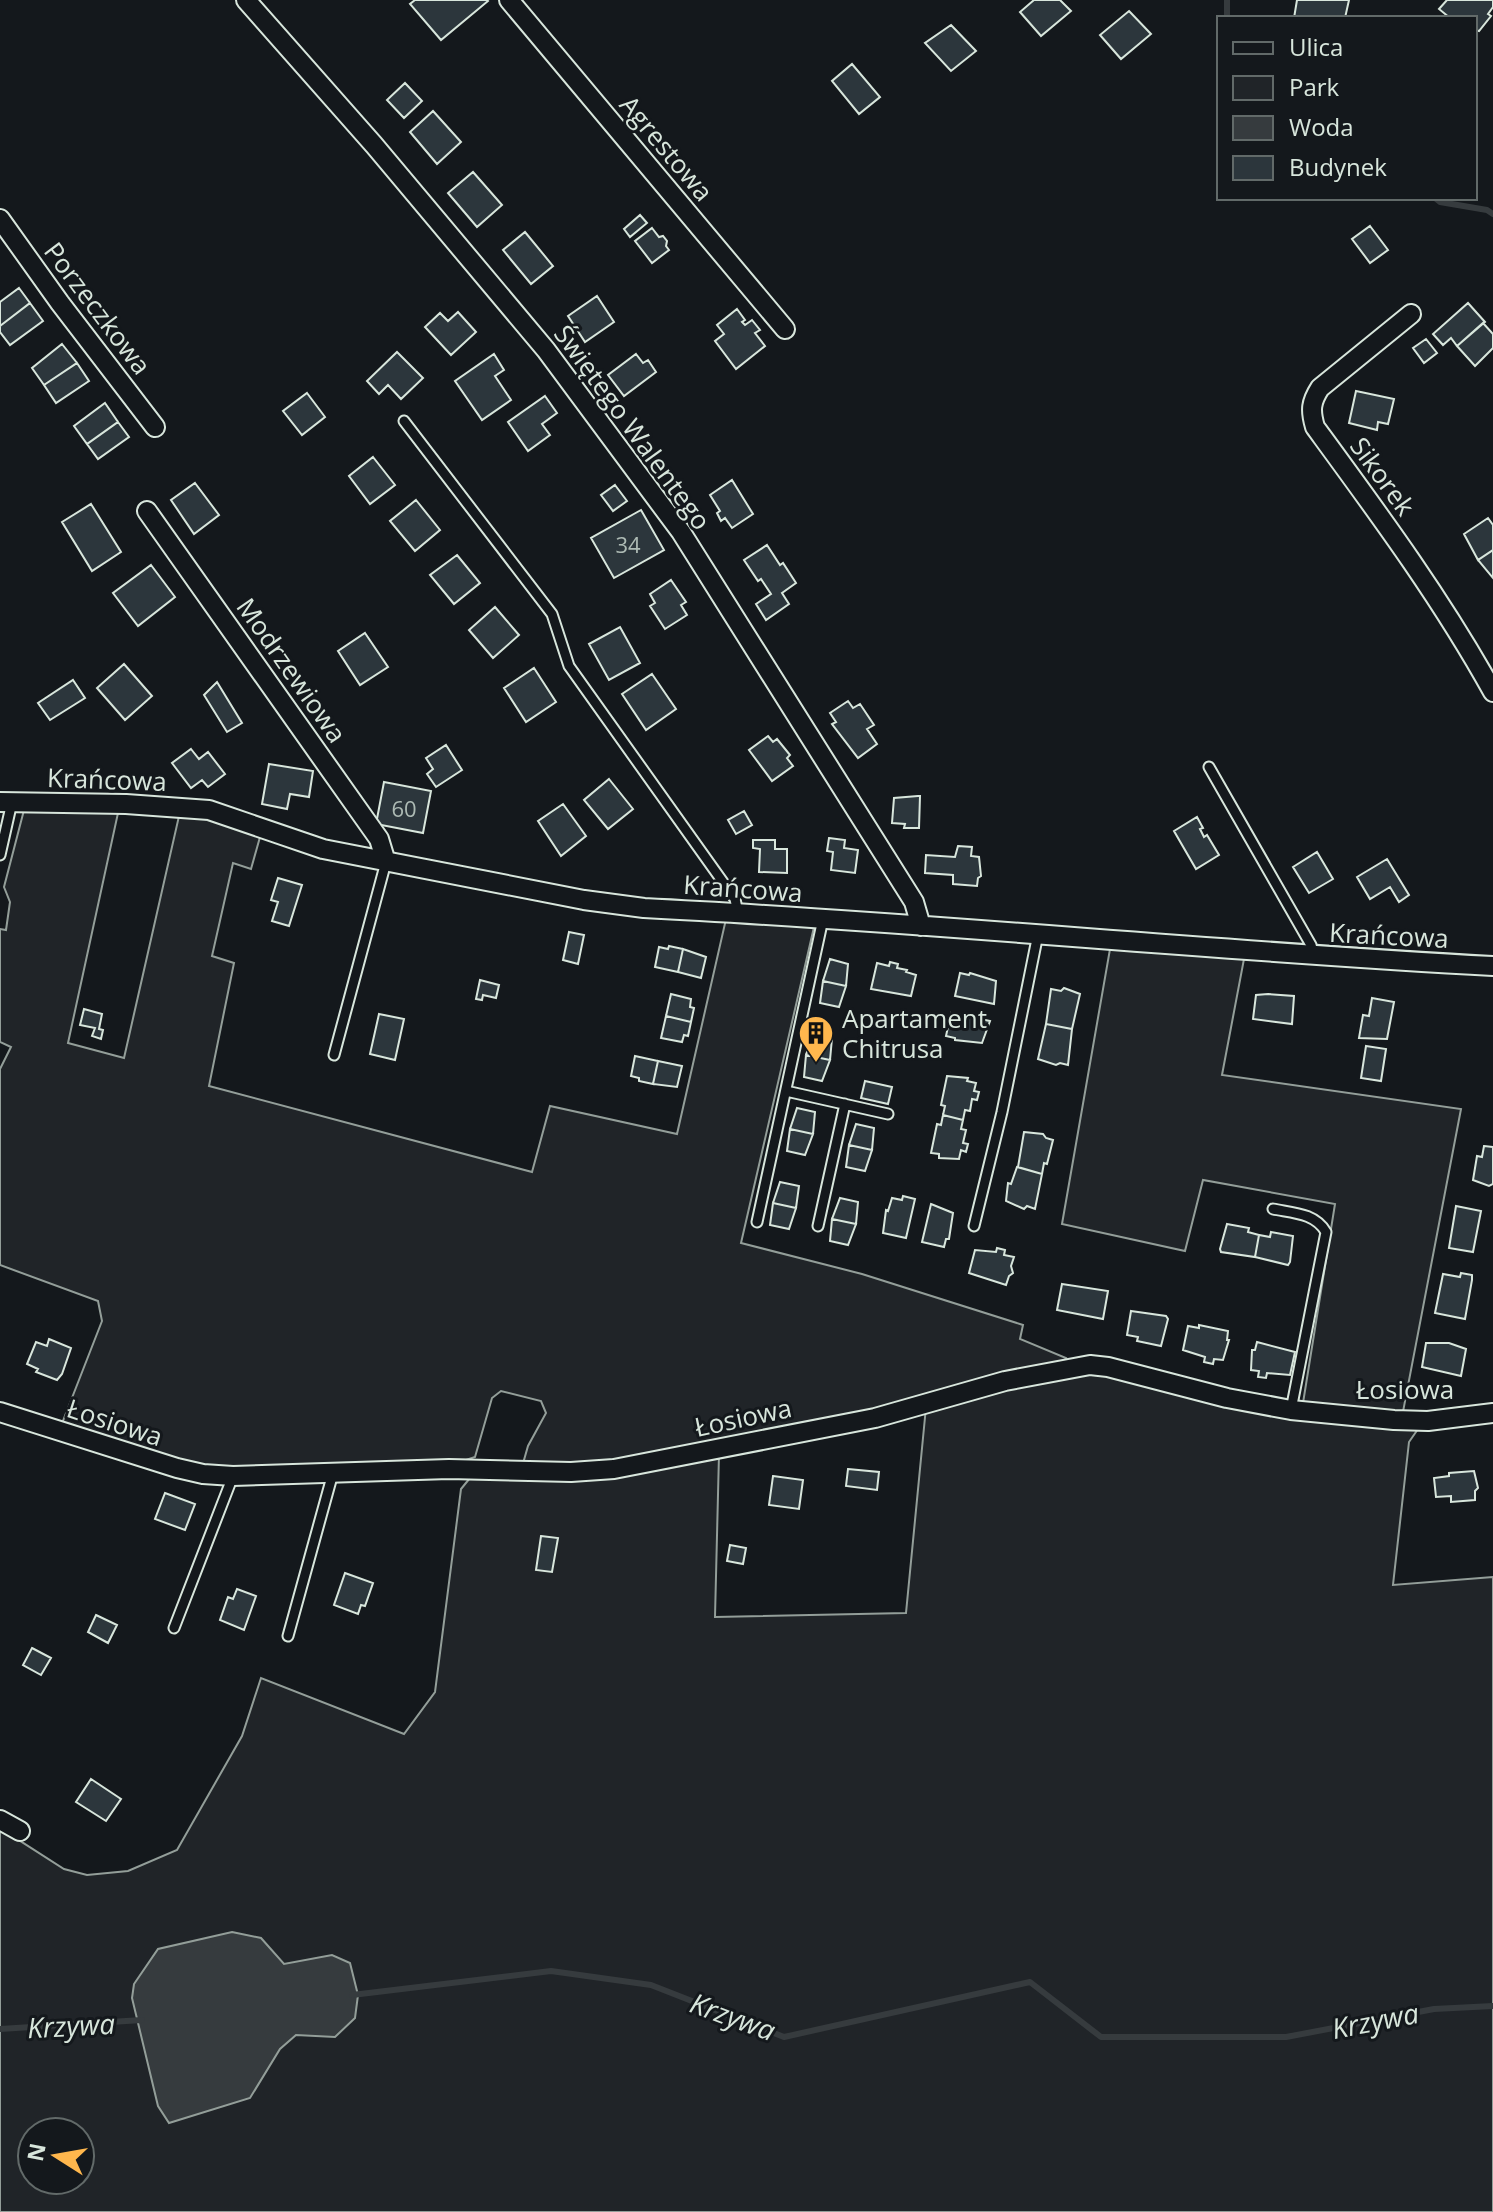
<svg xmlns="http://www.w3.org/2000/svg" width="1493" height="2212" font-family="'Open Sans',sans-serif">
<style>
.green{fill:#202428;stroke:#939e99;stroke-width:2;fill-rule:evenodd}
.water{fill:#363b3e;stroke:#939e99;stroke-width:2}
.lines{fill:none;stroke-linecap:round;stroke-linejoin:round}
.stream{stroke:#363b3e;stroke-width:6}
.building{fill:#2c363c;stroke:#d8e6dc;stroke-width:2}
.service-casing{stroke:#d8e6dc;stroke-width:13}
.minor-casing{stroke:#d8e6dc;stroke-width:22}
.service{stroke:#14181c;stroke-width:9}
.minor{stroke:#14181c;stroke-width:18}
.labels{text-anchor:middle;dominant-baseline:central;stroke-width:6;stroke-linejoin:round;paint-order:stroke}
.number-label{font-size:22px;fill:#adbab4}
.street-label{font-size:26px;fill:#d8e6dc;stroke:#14181c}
.poi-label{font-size:26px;fill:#d8e6dc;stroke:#14181c;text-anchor:start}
.water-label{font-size:28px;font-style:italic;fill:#d8e6dc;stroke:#14181c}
</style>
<rect width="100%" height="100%" fill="#14181c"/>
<!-- green -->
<path class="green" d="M24 810 118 813 68 1043 124 1058 179 816 221 821 260 837 251 869 233 863 212 956 234 963 209 1086 532 1172 550 1106 677 1134 726 919 814 927 741 1243 862 1274 1023 1325 1020 1339 1066 1358 1063 1365 873 1411 615 1464 522 1467 528 1446 546 1413 541 1401 501 1391 492 1398 475 1457 451 1465 205 1468 61 1426 102 1321 98 1301 0 1265V1069L11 1047 0 1042V929L6 930 10 902 4 887Z
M1110 949 1244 959 1222 1075 1461 1109 1402 1417 1303 1403 1335 1204 1203 1180 1185 1251 1062 1224Z
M1085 1372 1110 1374 1418 1429 1409 1442 1393 1585 1493 1577V2212H0V1828L64 1869 87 1875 128 1871 177 1850 242 1736 261 1678 404 1734 435 1692 461 1489 474 1473 719 1454 715 1617 906 1613 926 1407ZM32 2132H80V2180H32Z"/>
<!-- water -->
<path class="water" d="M232 1932 261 1938 284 1964 332 1955 350 1963 358 1995 355 2018 335 2037 296 2035 280 2049 250 2098 169 2123 158 2106 132 1998 134 1984 158 1949Z"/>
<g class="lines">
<!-- stream -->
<path class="stream" d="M1227 18V0
M1435 198 1440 202 1487 210 1493 214
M352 1995 551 1971 651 1985 784 2037 1030 1982 1101 2037H1286L1434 2009 1493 2006
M0 2029 142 2020"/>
</g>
<!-- building -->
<path class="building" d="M415 0H487L488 1 441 40 410 4Z
M1034 0H1060L1071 11 1041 36 1020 12Z
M1297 0H1349L1345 18H1294Z
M1447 0H1493V7L1488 14 1491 16 1479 31 1475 30V18H1450L1439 9Z
M1129 11 1151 34 1121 59 1100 35Z
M951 25 976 51 951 71 925 43Z
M852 64 880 97 859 114 832 81Z
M405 83 422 101 404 118 387 100Z
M433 111 461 142 437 164 410 132Z
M473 172 502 205 477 227 448 193Z
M640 215 647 223 630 237 624 229Z
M1370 226 1388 250 1370 263 1352 239Z
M652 228 659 237 663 236 667 241 666 246 669 250 652 263 635 241Z
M525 232 553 266 531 284 503 250Z
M19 288 30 303 0 326V302Z
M597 296 614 322 585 342 568 316Z
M30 303 43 321 10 345 0 332V326Z
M1468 303 1485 322 1457 346 1451 338 1443 345 1433 334Z
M737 309 745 320 742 322 745 325 752 320 760 330 755 333 765 346 736 369 715 341 724 334 717 325Z
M458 312 476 332 451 355 425 327 440 313 448 321Z
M1483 323 1493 334V348L1475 366 1457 346Z
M1426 339 1437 353 1424 363 1413 348Z
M62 344 77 363 44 385 32 368Z
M397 352 423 378 401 399 388 385 379 394 367 381Z
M494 354 504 370 495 376 511 400 482 420 455 381Z
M636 354 643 363 648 360 656 372 624 396 608 375Z
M77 363 89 381 56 403 44 385Z
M1356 391 1394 399 1388 424 1378 422 1377 430 1349 423Z
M307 393 325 417 302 435 283 411Z
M545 396 557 413 542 424 550 435 528 451 508 422Z
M105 403 118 422 87 444 74 426Z
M118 422 129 437 98 459 87 444Z
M373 457 395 485 370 504 349 476Z
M732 480 753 514 732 528 725 518 721 521 717 513 720 511 710 495Z
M195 483 219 515 194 534 171 500Z
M615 485 627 501 613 511 601 495Z
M416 500 440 530 415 551 390 521Z
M91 504 121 552 92 571 62 522Z
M641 510 664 550 614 578 591 538Z
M1488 518 1493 525V550L1478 560 1464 534Z
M767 545 780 565 783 563 796 583 782 593 789 604 766 620 756 604 771 594 761 579 758 581 744 560Z
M1493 550V578L1478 560Z
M457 555 480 583 454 604 430 575Z
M151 565 175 597 138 626 113 593Z
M671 580 686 602 681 605 687 615 665 629 650 606 655 603 650 594Z
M495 607 519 635 493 658 469 630Z
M620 627 640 663 609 680 589 644Z
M365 633 388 667 360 685 338 651Z
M124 664 152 696 125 720 97 688Z
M534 668 556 702 526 722 504 688Z
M652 674 676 709 646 730 622 694Z
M73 680 85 698 50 720 38 703Z
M217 682 242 723 227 732 204 695Z
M848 701 853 708 860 704 874 725 867 729 877 744 858 758 832 724 836 722 830 713Z
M768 736 773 742 777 739 790 755 787 758 793 766 772 781 749 750Z
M446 745 462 770 436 787 427 774 433 769 426 758Z
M191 749 199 759 208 752 225 774 208 787 202 780 191 788 172 763Z
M269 764 313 771 309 797 290 794 287 809 262 804Z
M609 779 633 809 608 829 584 800Z
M384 782 431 791 423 833 376 824Z
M918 796H920L919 828H904L905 824 892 823 894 798Z
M563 804 586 836 561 856 538 821Z
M744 811 752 825 736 834 728 820Z
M1197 817 1203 828 1200 829 1204 837 1207 835 1219 855 1196 869 1174 831Z
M829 838 845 840 844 848 858 850 855 873 831 870 833 852 827 851Z
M753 840H775V849H787V873L759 872 760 849 753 848Z
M958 846 972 847 971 856 979 857 981 876 978 878 977 886 953 884V875L925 873 926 855 955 857Z
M1317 852 1333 879 1309 893 1293 867Z
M1387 859 1409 895 1399 902 1390 887 1370 899 1357 877Z
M278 878 302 885 289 926 272 921 278 902 271 900Z
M569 932 584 935 578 964 563 960Z
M669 946 683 949 678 972 655 967 659 947 668 949Z
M683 949 706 957 701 978 678 972Z
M830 959 848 964 846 986 823 981Z
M890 962 898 964 897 968 907 970 906 972 916 975 911 996 871 989 877 963 889 966Z
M960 973 969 975 970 973 996 981 994 1004 955 996Z
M480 980 499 985 496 998 483 995 482 1000 476 999Z
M823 981 846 986 839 1007 820 1003Z
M1064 988 1080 994 1072 1029 1046 1024 1051 989 1061 991Z
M671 994 691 999 690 1007 694 1008 691 1022 666 1016Z
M1268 994 1294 996 1292 1024 1253 1019 1256 995Z
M1372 998 1394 1002 1387 1039 1359 1038 1363 1015 1369 1016Z
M84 1009 102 1014 99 1029 103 1030 101 1039 92 1036 95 1028 80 1025Z
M951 1013 990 1021 982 1043 955 1040V1038L946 1036Z
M379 1014 404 1019 395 1060 370 1054Z
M666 1016 691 1022 688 1036 684 1035 682 1042 661 1038Z
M1046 1024 1072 1029 1068 1065 1060 1063 1056 1065 1038 1059Z
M813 1034 832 1038 830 1060 806 1055Z
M1366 1046 1386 1049 1381 1081 1361 1078Z
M806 1055 830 1060 822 1081 804 1077Z
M635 1056 658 1061 653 1084 639 1081V1078L631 1076Z
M658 1061 682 1066 677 1087 653 1084Z
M947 1076 968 1078 967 1081 976 1083 974 1091 979 1092 977 1100 972 1099 970 1111 965 1110 963 1120 943 1115 945 1106 941 1105Z
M865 1081 892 1087 888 1104 861 1098Z
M797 1108 815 1112 813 1134 790 1129Z
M943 1115 963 1120 961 1129 966 1130 963 1143 968 1144 966 1152 961 1150 959 1159 939 1158V1154L931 1153 937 1124 941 1125Z
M856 1124 874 1128 872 1150 849 1145Z
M790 1129 813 1134 805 1155 787 1151Z
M1024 1132 1043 1134 1046 1138 1053 1140 1047 1164 1044 1163 1042 1174 1018 1167Z
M849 1145 872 1150 865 1171 846 1167Z
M1484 1146 1493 1147V1184L1489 1186 1473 1180 1477 1156 1482 1157Z
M1017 1167 1042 1174 1035 1209 1027 1206 1024 1209 1006 1201 1008 1183 1011 1184Z
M780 1182 799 1186 796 1208 773 1203Z
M903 1196 915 1199 906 1238 883 1233 886 1210 888 1211 892 1198 902 1200Z
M840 1198 858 1202 856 1224 832 1219Z
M773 1203 796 1208 789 1229 770 1225Z
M931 1204 953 1213 949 1239H946L944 1247 922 1242Z
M1456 1206 1481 1211 1473 1252 1449 1248Z
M832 1219 856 1224 848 1245 830 1241Z
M1227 1224 1249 1228 1248 1232 1259 1235 1255 1257 1221 1252 1220 1249Z
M1271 1232 1293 1236 1290 1262 1288 1265 1255 1257 1259 1235 1270 1237Z
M997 1248 1005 1250 1004 1255 1014 1257 1011 1266 1013 1273 1009 1276 1006 1285 969 1273 975 1250 996 1252Z
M1461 1273 1472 1275V1280L1465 1319 1435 1313 1443 1274 1460 1277Z
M1062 1284 1108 1291 1103 1319 1057 1310Z
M1131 1311 1166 1316 1168 1319 1161 1346 1137 1341 1138 1337 1127 1335Z
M1199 1325 1228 1331 1227 1340H1229L1223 1360 1214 1359 1213 1364 1204 1362 1205 1357 1183 1350 1188 1326 1199 1328Z
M49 1339 71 1348 62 1374 57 1380 36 1372 38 1369 27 1364 36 1342 47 1346Z
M1257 1342 1295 1352 1290 1375 1267 1373 1266 1378 1258 1377 1259 1371 1251 1370 1252 1350H1255Z
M1426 1343H1449L1466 1349 1461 1376 1422 1367Z
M848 1469 879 1472 877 1490 846 1486Z
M1474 1471 1478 1488 1475 1491V1500L1451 1502V1496L1436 1497 1434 1478 1449 1476V1473Z
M773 1476 803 1480 799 1509 769 1505Z
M165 1493 195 1504 185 1530 155 1519Z
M541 1536 558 1538 552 1572 536 1570Z
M730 1545 746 1548 743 1564 727 1561Z
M345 1573 373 1583 365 1606 361 1605 358 1614 334 1605Z
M237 1589 256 1596 244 1630 220 1620 228 1597 233 1599Z
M96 1615 117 1625 108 1643 88 1632Z
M32 1648 51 1658 41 1675 23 1665Z
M91 1779 121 1799 106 1821 76 1802Z"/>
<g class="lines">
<!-- service casing -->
<g class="service-casing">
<path id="service" d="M404 421 552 614 569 666 735 899 738 913
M1209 767 1311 945 1314 956
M0 855 12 802
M334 1055 386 862
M786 1091 888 1114
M1273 1209C1293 1213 1315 1213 1326 1232L1291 1410
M757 1222 823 919
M818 1226 845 1104
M974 1226 1002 1112 1038 934
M174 1628 233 1476
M288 1636 333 1473"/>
</g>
<!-- minor casing -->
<g class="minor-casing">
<path id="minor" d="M246 0 374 145 546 350 681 532 914 902 921 926
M509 0 785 329
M0 219 60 303 155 427
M1411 314 1320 388C1311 402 1310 410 1315 427 1378 513 1441 598 1493 692
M147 511 379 839 386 862
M0 802 126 804 209 810 323 849 584 900 644 908C927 922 1210 951 1493 966
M0 1412 177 1468 203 1474 233 1476 449 1469 571 1472 614 1469 875 1418 1005 1381 1090 1365 1108 1367 1227 1398 1291 1410 1394 1420 1428 1421 1493 1413
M0 1820 20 1831"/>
</g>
<!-- service -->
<use href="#service" class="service"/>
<!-- minor -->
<use href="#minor" class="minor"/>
</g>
<!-- icons -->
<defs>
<g id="building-pin" transform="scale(1.8)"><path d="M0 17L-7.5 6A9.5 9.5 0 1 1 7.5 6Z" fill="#ffb74d" stroke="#14181c"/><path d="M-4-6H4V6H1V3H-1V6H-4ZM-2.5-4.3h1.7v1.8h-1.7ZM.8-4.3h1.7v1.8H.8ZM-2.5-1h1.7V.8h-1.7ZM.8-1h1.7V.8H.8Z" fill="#111"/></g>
</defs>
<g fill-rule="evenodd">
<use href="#building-pin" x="816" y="1033"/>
</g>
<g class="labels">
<!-- number labels -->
<g class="number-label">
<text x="628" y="544">34</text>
<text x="404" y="808">60</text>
</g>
<!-- street labels -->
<g class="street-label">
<text transform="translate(667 148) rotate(50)">Agrestowa</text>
<text transform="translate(98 308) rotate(53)">Porzeczkowa</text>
<text transform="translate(633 427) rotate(54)">Świętego Walentego</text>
<text transform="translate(1383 476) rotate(54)">Sikorek</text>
<text transform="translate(292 670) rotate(55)">Modrzewiowa</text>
<text transform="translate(107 779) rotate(2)">Krańcowa</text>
<text transform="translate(743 888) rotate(4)">Krańcowa</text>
<text transform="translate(1389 935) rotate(3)">Krańcowa</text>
<text x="1405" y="1389">Łosiowa</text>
<text transform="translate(743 1417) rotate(-12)">Łosiowa</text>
<text transform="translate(115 1422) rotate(18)">Łosiowa</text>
</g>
<!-- poi labels -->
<g class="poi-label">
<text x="842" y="1018">Apartament<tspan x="842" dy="30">Chitrusa</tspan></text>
</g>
<!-- water labels -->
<g class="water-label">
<text transform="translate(733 2016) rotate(20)">Krzywa</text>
<text transform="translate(1375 2020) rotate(-11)">Krzywa</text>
<text transform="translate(71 2025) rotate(-3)">Krzywa</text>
</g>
</g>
<!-- legend -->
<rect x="1217" y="16" width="260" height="184" fill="#14181c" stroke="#626a69" stroke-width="2"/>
<rect x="1233" y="42" width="40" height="12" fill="#14181c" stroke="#626a69" stroke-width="2"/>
<text x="1289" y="56" font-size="24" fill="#d8e6dc">Ulica</text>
<rect x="1233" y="76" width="40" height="24" fill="#202428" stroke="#626a69" stroke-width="2"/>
<text x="1289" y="96" font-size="24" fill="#d8e6dc">Park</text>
<rect x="1233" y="116" width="40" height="24" fill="#363b3e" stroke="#626a69" stroke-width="2"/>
<text x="1289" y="136" font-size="24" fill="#d8e6dc">Woda</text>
<rect x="1233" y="156" width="40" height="24" fill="#2c363c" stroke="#626a69" stroke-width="2"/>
<text x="1289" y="176" font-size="24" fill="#d8e6dc">Budynek</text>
<!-- north arrow -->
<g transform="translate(56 2156) rotate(281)"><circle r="38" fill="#14181c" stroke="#626a69" stroke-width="2"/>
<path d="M0-6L14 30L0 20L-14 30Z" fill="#ffb74d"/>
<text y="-12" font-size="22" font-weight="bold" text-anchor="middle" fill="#d8e6dc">N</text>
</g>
</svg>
